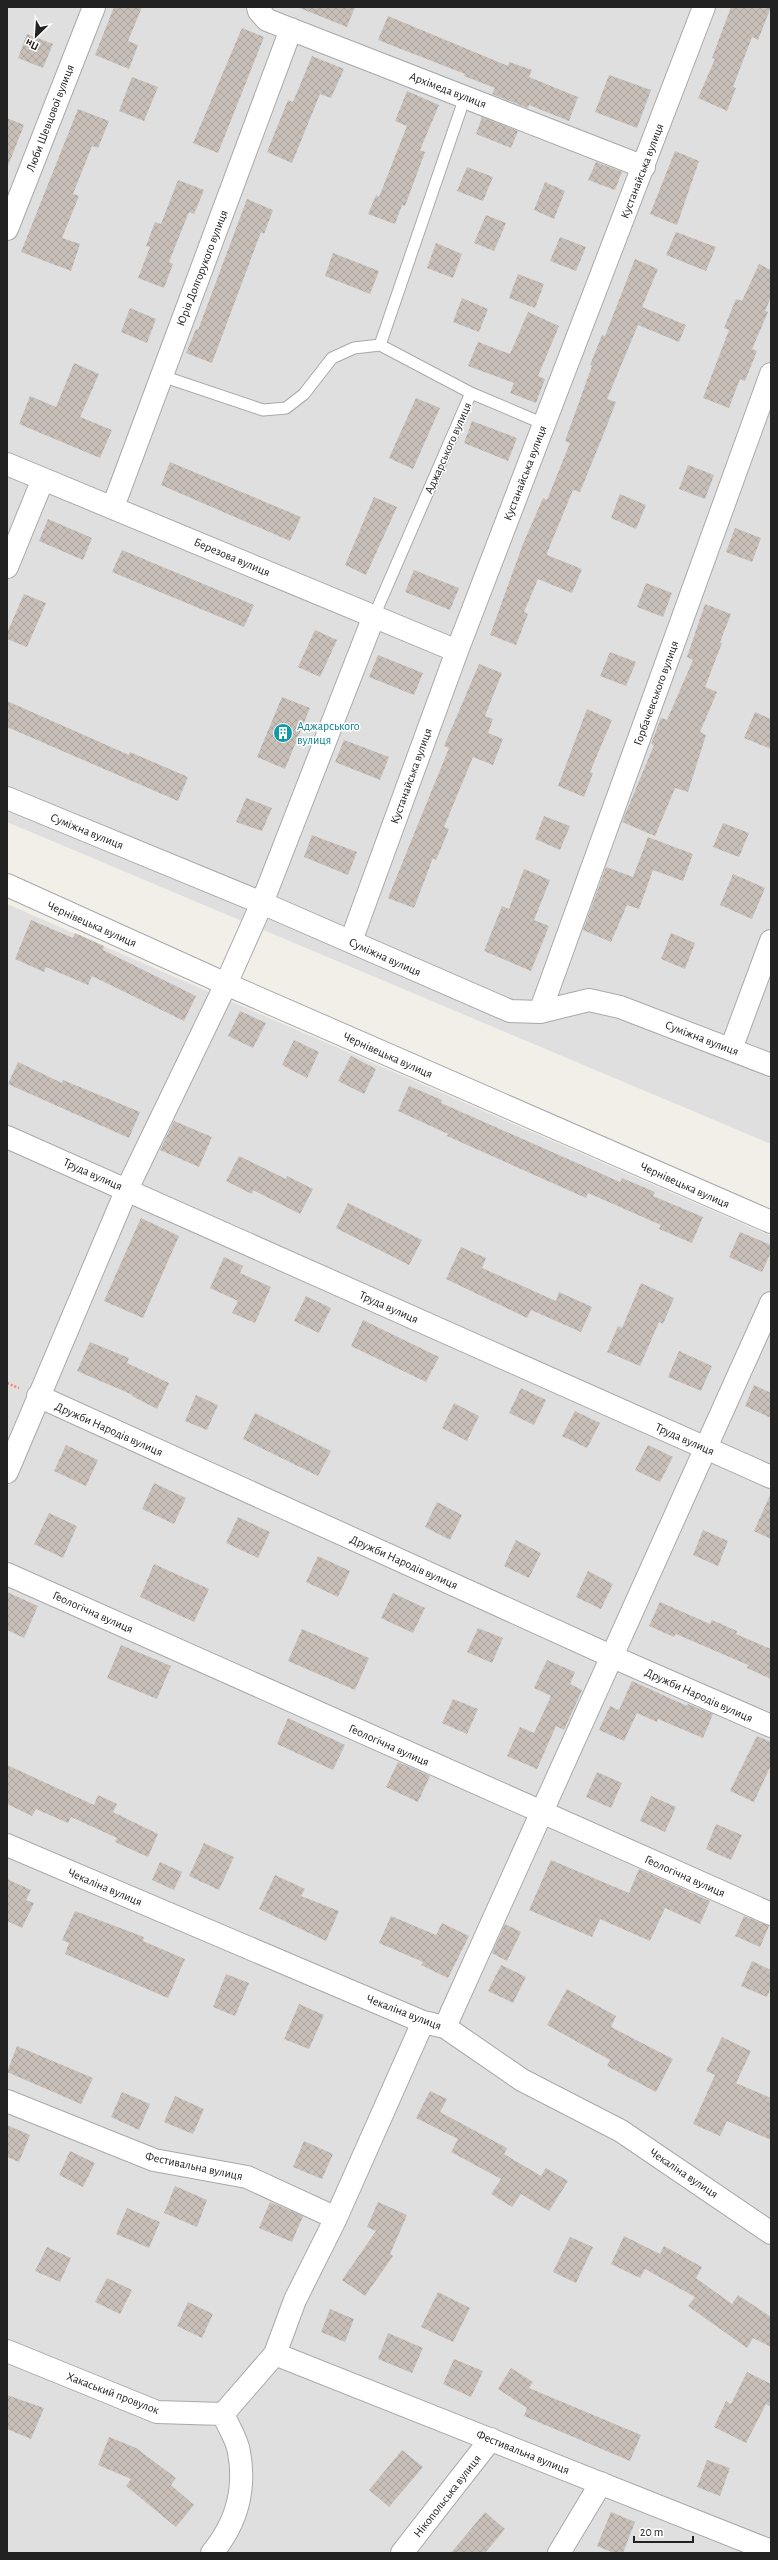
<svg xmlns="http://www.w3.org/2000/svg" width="778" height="2560" font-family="'Alegreya Sans',sans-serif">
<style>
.residential{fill:#e0dfdf}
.building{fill:url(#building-cross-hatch)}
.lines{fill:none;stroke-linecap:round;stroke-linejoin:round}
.service-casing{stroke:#a9a9a9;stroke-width:13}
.minor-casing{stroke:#a9a9a9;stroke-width:24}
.path{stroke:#fa8072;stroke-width:2.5;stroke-dasharray:2 2;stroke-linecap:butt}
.service{stroke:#fff;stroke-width:11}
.minor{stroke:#fff;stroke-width:22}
.labels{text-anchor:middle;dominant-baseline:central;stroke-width:3;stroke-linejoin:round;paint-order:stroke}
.street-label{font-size:12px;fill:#222;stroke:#fff}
.culture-label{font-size:12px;fill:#0d838f;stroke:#fff;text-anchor:start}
</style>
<defs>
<pattern id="building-cross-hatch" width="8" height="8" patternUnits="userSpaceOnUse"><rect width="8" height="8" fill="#c7bfb8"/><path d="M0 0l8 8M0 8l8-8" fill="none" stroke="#aba49e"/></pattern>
</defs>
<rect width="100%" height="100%" fill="#f2efe9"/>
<!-- residential -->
<path class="residential" d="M7 7H771V1144L7 822Z
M7 904 771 1236V2553H7Z"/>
<!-- building -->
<path class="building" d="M114 7H142L128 41 138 45 129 69 95 55Z
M297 7H355L347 27Z
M731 7H771L758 40 752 37 733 87 736 88 727 111 698 98 715 59 712 58Z
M388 16 508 66 509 62 532 70 529 77 578 97 569 121 529 105 528 108 492 94 495 88 464 76 465 74 378 40Z
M242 28 264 37 218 153 193 143Z
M27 34 53 44 43 68 18 58Z
M312 56 344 69 331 98 320 94 292 163 267 152 288 100 293 102Z
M609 75 651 90 637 128 595 112Z
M132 77 158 87 144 121 119 111Z
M407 91 439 105 420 150 425 152 405 206 402 205 395 224 368 214 376 195 379 197 407 126 395 121Z
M78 109 109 121 98 148 92 146 73 194 79 196 62 238 80 244 71 271 21 252Z
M482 117 518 131 511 148 476 134Z
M7 118 24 125 8 166H7Z
M675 151 699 161 677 225 650 214Z
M596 162 622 172 615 190 588 180Z
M467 167 493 177 483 201 457 191Z
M178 180 204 190 194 214 189 212 169 262 173 264 164 288 138 278 150 247 146 246 155 222 161 224Z
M545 182 565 191 554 219 534 210Z
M247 199 273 210 264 234 261 232 212 363 186 353 196 329 198 330Z
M486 215 506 223 494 251 474 243Z
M676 232 716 247 706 271 666 255Z
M560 237 586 247 576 271 550 261Z
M436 243 462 254 453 278 427 268Z
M333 253 379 271 370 294 325 276Z
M635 259 658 269 642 307 686 325 679 342 638 325 607 399 616 402 606 428 580 492 573 490 547 553V555L582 569 572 593 538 579 524 612 528 614 516 645 490 635 523 544 543 498 547 500 570 443 565 441 592 366 590 365 602 335 605 336Z
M759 264 771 270V297L765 311 768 312 752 349 757 351 745 381 740 379 729 408 703 398 729 330 724 328 736 299 742 301Z
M518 274 544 284 535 308 509 298Z
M462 298 488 309 479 332 453 322Z
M130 308 156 319 147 343 121 332Z
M528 312 559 326 538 376 545 379 536 403 510 393 514 383 468 366 478 342 510 354Z
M74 363 99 374 80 417 112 430 100 458 19 424 30 396 56 407Z
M416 398 440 408 413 469 389 458Z
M472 421 517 438 508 461 464 443Z
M170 462 301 517 290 541 161 485Z
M688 465 714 475 705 499 679 489Z
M620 494 646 505 636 529 611 518Z
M374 497 397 507 366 575 345 565Z
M48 519 92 538 83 560 39 541Z
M735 528 761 538 752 562 726 552Z
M122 550 254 605 244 627 112 572Z
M414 570 459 588 450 610 405 592Z
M646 583 672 593 663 617 637 607Z
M24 594 46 603 27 647 7 639V633Z
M705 604 731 614 720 642 722 643 705 687 717 692 700 732 706 735 688 792 675 788 655 836 622 822 654 745 651 744 661 718 667 720 693 660 687 657Z
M315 630 337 640 320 677 298 667Z
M610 652 636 662 626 686 600 676Z
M378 655 423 673 414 695 369 677Z
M479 664 502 673 485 716 493 719 488 733 503 739 493 765 473 757 444 827 449 829 436 860 433 858 414 908 388 898 449 748 444 746Z
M282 697 310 708 285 769 257 757Z
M7 701 129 755 130 752 188 777 178 801 7 727Z
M587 709 612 720 590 772 593 773 584 797 558 786Z
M755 712 771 719V749L744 738Z
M344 740 389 757 380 780 335 762Z
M246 798 272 808 262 831 236 822Z
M544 816 570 826 560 850 535 839Z
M723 823 749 833 739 857 713 847Z
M312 835 357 852 348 875 304 857Z
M648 837 693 854 683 881 653 870 639 909 627 905 611 942 583 930 606 867 633 877Z
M524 869 550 880 534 920 549 926 531 971 484 951 502 906 509 909Z
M733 874 765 888 752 919 720 905Z
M31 920 73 938 75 933 104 946 103 950 196 996 184 1021 92 976 88 985 46 967 44 972 15 959Z
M671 933 695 943 685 969 661 959Z
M240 1011 266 1023 253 1048 228 1036Z
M294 1040 319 1052 307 1078 282 1065Z
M351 1056 376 1069 364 1094 338 1081Z
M18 1062 62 1083 63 1080 140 1112 129 1138 8 1084Z
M409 1086 442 1100 441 1103 620 1182 622 1178 655 1192 653 1196 703 1217 692 1243 659 1229 661 1225 588 1193 586 1198 447 1136 448 1134 398 1111Z
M174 1121 212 1137 199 1167 160 1150Z
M239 1156 286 1179 287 1176 313 1189 300 1214 253 1190 252 1194 226 1181Z
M348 1203 422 1240 409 1265 336 1228Z
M141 1218 179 1236 143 1318 104 1301Z
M740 1232 771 1245V1252L762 1272 729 1257Z
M461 1247 486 1258 482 1268 556 1301 559 1292 592 1307 581 1332 531 1310 527 1318 446 1279Z
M224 1257 243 1266 240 1273 271 1287 255 1323 232 1313 238 1301 210 1288Z
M641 1283 674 1298 663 1324 659 1322 640 1366 607 1352 618 1326 622 1328Z
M306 1296 331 1308 319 1333 294 1321Z
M363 1320 439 1357 426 1382 351 1346Z
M90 1342 129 1358 127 1363 169 1383 157 1409 132 1396 133 1395 77 1371Z
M679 1351 712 1366 701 1391 668 1377Z
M754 1385 771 1393V1418L745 1406Z
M521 1388 546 1400 534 1425 509 1413Z
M196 1395 218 1405 207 1430 185 1421Z
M454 1403 479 1416 467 1441 442 1428Z
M575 1411 600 1423 587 1448 562 1436Z
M255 1413 331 1451 318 1476 243 1439Z
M66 1445 98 1460 86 1486 54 1471Z
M648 1445 673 1457 660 1482 635 1470Z
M154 1483 186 1498 174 1524 142 1509Z
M771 1493V1539L754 1531Z
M437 1502 462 1515 450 1540 425 1527Z
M49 1513 77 1526 63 1558 34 1544Z
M238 1517 270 1532 258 1558 226 1543Z
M703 1530 728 1541 718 1566 693 1555Z
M516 1540 541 1553 529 1578 504 1566Z
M318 1556 350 1571 338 1597 306 1582Z
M154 1564 209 1589 194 1622 140 1597Z
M588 1571 613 1584 601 1609 576 1597Z
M7 1592 38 1606 24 1638 7 1630Z
M393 1593 425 1608 413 1633 381 1618Z
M660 1602 710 1624 712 1620 737 1631 736 1634 771 1649V1679L747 1668 748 1665 676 1634 674 1637 649 1626Z
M478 1628 503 1638 492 1663 467 1652Z
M302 1629 369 1658 355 1690 288 1661Z
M121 1645 171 1666 157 1699 107 1678Z
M547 1660 575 1672 570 1684 582 1690 564 1730 556 1726 537 1769 507 1756 520 1727 534 1733 551 1696 534 1688Z
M632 1681 687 1706 688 1704 713 1714 703 1738 658 1719 657 1722 637 1713 624 1741 599 1730 610 1706 619 1710Z
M453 1699 478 1709 467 1734 442 1723Z
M288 1718 345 1745 333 1770 277 1744Z
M757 1736 771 1742V1765L754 1802 730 1791Z
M398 1762 430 1776 418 1802 386 1787Z
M7 1765 94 1805 98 1795 117 1804 113 1812 158 1834 148 1857 115 1842 117 1838 71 1817 68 1823 36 1809 32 1816 7 1804Z
M597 1772 622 1783 611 1808 586 1797Z
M651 1796 676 1807 665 1832 640 1821Z
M716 1824 742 1835 731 1860 706 1849Z
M204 1843 234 1857 219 1890 189 1876Z
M551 1860 629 1893 639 1869 710 1901 700 1924 665 1908 650 1941 600 1919 592 1937 529 1910Z
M160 1862 182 1872 174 1890 152 1880Z
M275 1875 305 1889 301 1896 339 1911 326 1941 259 1909Z
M7 1879 31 1890 26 1900 34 1903 22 1928 7 1921Z
M75 1911 144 1937 143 1941 185 1959 168 1998 65 1954 69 1943 62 1940Z
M391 1916 436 1935 442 1923 469 1936 448 1978 421 1965 423 1962 379 1943Z
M744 1916 769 1926 760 1947 735 1936Z
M505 1924 521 1932 507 1961 492 1953Z
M752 1961 771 1970V1987L767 1997 741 1986Z
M501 1965 526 1977 513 2003 488 1991Z
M226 1974 249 1983 235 2016 213 2007Z
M567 1989 616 2016 611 2027 673 2059 656 2092 607 2066 610 2060 547 2025Z
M299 2004 324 2015 309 2049 284 2039Z
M722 2037 751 2051 736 2083 771 2098V2140L727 2121 720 2136 693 2124 715 2075 706 2071Z
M17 2046 93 2078 81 2104 7 2072Z
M430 2091 447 2099 440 2112 507 2148 504 2154 541 2176 546 2168 568 2181 549 2211 521 2194 512 2207 491 2194 501 2179 451 2152 458 2139 416 2118Z
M122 2092 150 2104 139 2130 111 2117Z
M175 2096 204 2109 193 2134 164 2122Z
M7 2125 30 2135 19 2162 7 2157Z
M304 2141 333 2154 322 2179 293 2167Z
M70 2151 95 2163 83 2187 59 2175Z
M175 2186 207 2200 197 2227 164 2213Z
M270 2202 303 2216 292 2242 259 2228Z
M378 2202 407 2215 390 2254 393 2256 365 2296 342 2280 376 2231 367 2227Z
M127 2208 160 2222 149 2248 116 2234Z
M624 2236 660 2254 664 2246 702 2267 696 2278 732 2304 738 2295 771 2317V2347L753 2338 747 2348 688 2306 695 2297 645 2269 640 2278 611 2264Z
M570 2237 593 2247 576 2283 553 2272Z
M47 2247 71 2258 60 2282 35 2271Z
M107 2278 132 2290 120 2314 95 2302Z
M438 2292 470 2308 453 2342 421 2327Z
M188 2302 213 2314 202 2338 177 2326Z
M330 2309 354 2319 345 2342 321 2332Z
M388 2333 423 2348 412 2373 378 2359Z
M454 2359 483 2371 471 2397 443 2384Z
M511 2368 533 2382 529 2388 641 2435 630 2461 524 2416 527 2408 498 2389Z
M747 2372 771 2384V2407L766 2404 746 2443 714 2427 726 2401 731 2404Z
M7 2395 44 2408 31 2439 7 2429Z
M109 2437 136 2448 176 2478 171 2485 194 2505 176 2527 126 2486 131 2479 98 2465Z
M402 2450 423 2467 389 2507 369 2490Z
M707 2460 730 2468 720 2496 697 2487Z
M485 2512 505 2529 485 2553H451Z
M611 2512 635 2522 623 2553H614L597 2546Z"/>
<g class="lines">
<!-- service casing -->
<g class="service-casing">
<path id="service" d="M380 345 465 97
M162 376 263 410 286 408 304 394 332 358 354 348 380 345 471 393 544 424
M374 616 471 393"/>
</g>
<!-- minor casing -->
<g class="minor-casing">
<path id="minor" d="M258 7 259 11 267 20 644 167
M7 229 94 7
M7 464 457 651
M113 507 291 29
M7 567 43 479
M7 798 262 903 510 1011 540 1012 589 1000 620 1007 771 1065
M7 885 226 984 771 1222
M351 941 457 651 704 7
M540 1012 771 374
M731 1049 771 941
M7 1137 771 1477
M38 1396 613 1657 771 1726
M7 1472 127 1189 226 984 262 903 374 616
M7 1574 771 1914
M7 1845 423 2022 445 2027 522 2080 621 2131 771 2233
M445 2027 771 1303
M7 2101 154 2160 247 2177 336 2218
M7 2351 157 2412 223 2414
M275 2354 771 2551
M212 2553C236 2524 246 2490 239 2452 237 2439 228 2426 223 2414L275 2354 295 2300 336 2218 423 2022
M402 2553 491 2439
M559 2553 601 2483"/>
</g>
<!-- path -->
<path class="path" d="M7 1383 19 1388"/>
<!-- service -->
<use href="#service" class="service"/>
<!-- minor -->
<use href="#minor" class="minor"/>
</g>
<!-- icons -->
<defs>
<g id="building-disc" transform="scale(1)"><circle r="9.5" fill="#0f9aa8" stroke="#fff"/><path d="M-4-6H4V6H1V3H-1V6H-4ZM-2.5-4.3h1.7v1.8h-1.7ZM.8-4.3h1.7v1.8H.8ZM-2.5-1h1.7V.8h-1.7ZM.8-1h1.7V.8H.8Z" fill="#fff"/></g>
</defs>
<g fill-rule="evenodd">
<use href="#building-disc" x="283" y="733"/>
</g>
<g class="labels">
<!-- street labels -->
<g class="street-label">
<text transform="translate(448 90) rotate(21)">Архімеда вулиця</text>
<text transform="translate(50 118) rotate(-69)">Люби Шевцової вулиця</text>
<text transform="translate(642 171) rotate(-69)">Кустанайська вулиця</text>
<text transform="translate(202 268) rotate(-69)">Юрія Долгорукого вулиця</text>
<text transform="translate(448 448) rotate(-66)">Аджарського вулиця</text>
<text transform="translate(525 473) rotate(-69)">Кустанайська вулиця</text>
<text transform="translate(232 557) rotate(23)">Березова вулиця</text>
<text transform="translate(656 693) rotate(-70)">Горбачевського вулиця</text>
<text transform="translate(411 776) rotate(-70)">Кустанайська вулиця</text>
<text transform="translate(87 831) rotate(22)">Суміжна вулиця</text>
<text transform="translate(92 924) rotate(24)">Чернівецька вулиця</text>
<text transform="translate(385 957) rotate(24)">Суміжна вулиця</text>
<text transform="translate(702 1038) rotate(21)">Суміжна вулиця</text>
<text transform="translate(388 1055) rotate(24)">Чернівецька вулиця</text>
<text transform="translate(93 1174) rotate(24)">Труда вулиця</text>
<text transform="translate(685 1185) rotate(24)">Чернівецька вулиця</text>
<text transform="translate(389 1307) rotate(24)">Труда вулиця</text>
<text transform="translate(109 1429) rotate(24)">Дружби Народів вулиця</text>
<text transform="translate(685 1439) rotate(24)">Труда вулиця</text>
<text transform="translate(404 1562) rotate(24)">Дружби Народів вулиця</text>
<text transform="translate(93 1612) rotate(24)">Геологічна вулиця</text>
<text transform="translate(699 1695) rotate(24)">Дружби Народів вулиця</text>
<text transform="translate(389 1745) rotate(24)">Геологічна вулиця</text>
<text transform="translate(685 1876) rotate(24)">Геологічна вулиця</text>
<text transform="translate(105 1887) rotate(23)">Чекаліна вулиця</text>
<text transform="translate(404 2012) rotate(21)">Чекаліна вулиця</text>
<text transform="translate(194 2166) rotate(12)">Фестивальна вулиця</text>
<text transform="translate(684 2173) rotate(34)">Чекаліна вулиця</text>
<text transform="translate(113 2393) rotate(21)">Хакаський провулок</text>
<text transform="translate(523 2452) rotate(22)">Фестивальна вулиця</text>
<text transform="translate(447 2496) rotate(-52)">Нікопольська вулиця</text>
</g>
<!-- culture labels -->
<g class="culture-label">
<text x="297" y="726">Аджарського<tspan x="297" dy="14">вулиця</tspan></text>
</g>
</g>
<!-- border -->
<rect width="778" height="2560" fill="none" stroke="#222222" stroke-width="16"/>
<!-- north arrow -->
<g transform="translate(36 36) rotate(205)" stroke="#ffffff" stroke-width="3" paint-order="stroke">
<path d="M0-3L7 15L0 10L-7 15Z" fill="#222222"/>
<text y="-6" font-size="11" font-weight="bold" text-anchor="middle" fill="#222222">Пн</text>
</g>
<!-- scale -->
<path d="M634 2536v6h59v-6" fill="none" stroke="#222222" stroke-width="2"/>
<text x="640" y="2536" font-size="12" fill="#222222" stroke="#ffffff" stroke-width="3" paint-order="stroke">20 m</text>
</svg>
